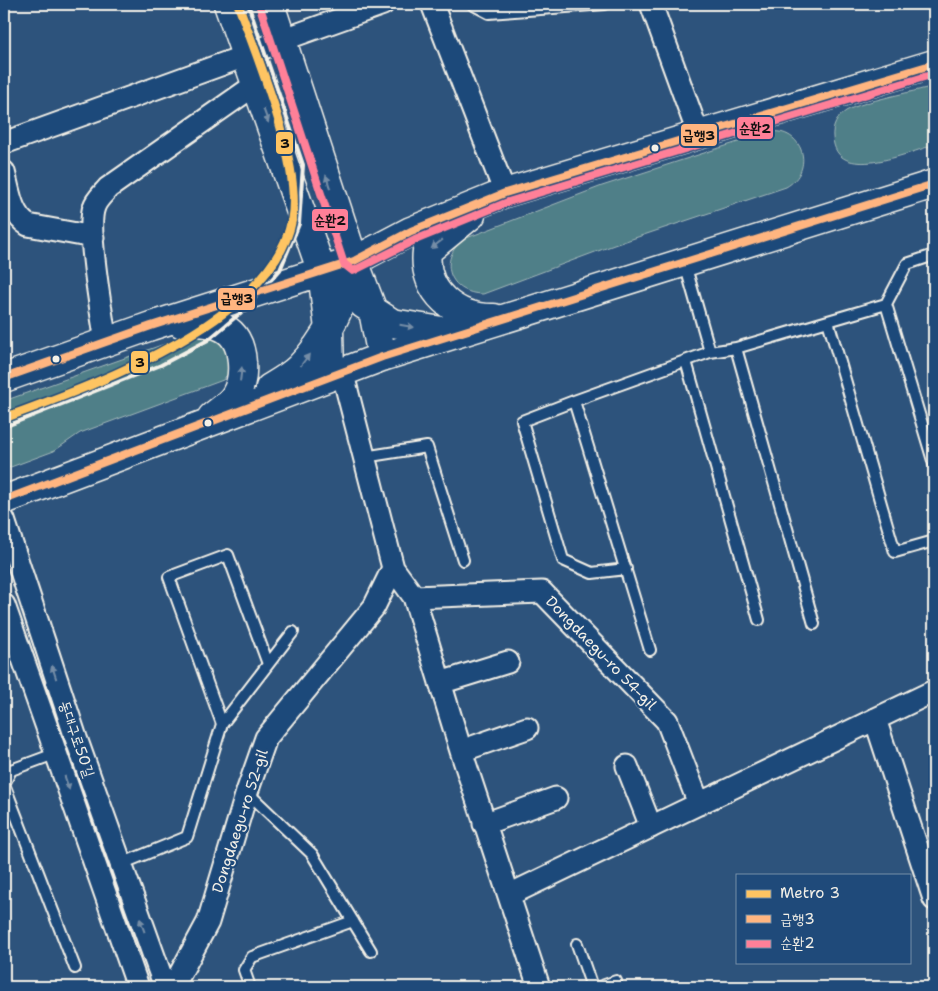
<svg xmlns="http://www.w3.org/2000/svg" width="938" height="991" font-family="'Shantell Sans','Poor Story',sans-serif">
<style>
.green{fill:#507f88;stroke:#a2b8b8}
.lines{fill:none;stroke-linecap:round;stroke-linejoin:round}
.lane-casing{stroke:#f4f1e8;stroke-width:14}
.street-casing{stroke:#f4f1e8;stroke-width:25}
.secondary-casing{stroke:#f4f1e8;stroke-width:31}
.lane{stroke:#1f4a7a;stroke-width:10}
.street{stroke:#1f4a7a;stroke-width:21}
.secondary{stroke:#1f4a7a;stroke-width:28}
.rail{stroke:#f4f1e8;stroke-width:4}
.bus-1-casing{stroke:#1f4a7a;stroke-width:11}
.bus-2-casing{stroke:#1f4a7a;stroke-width:11}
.bus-1{stroke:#ffb580;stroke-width:8}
.bus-2{stroke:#ff8098;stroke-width:8}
.metro-1-casing{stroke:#1f4a7a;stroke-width:12}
.metro-1{stroke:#fec462;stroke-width:9}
.oneway{fill:#748da6}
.bus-dot{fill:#f4f1e8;stroke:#1f4a7a;stroke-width:2}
.labels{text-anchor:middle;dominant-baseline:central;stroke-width:4.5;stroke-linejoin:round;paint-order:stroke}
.street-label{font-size:15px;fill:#f4f1e8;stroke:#1f4a7a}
.line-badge{stroke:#1f4a7a;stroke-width:2}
.pale-badge-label{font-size:14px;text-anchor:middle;font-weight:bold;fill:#111}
</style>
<rect width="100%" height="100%" fill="#2d537c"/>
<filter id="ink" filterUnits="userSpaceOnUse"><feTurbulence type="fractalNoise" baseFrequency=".02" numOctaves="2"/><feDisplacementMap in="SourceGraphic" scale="10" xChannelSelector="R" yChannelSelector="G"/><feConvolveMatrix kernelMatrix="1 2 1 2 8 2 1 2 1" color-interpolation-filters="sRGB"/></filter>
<g filter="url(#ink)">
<!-- green -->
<path class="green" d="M934 86V145C909 152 835 185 833 137 832 127 837 117 846 111 863 101 913 92 934 86Z
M769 132C803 127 816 170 786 187L614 245 483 294C449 294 437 259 464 239L602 186Z
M198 332 225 339 230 371 223 380 80 433 54 451 8 468 4 457V401Z"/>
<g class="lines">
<!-- lane casing -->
<g class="lane-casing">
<path id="lane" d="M472 4 489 13 605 4
M685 264 710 352 736 348 814 624
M886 304 934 464
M828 321 895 552 934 541
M736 348 886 304 907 264 934 255
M686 361 759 620
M574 401 522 421 563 560 592 573 626 569
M364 457 427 447 463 560
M650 650 574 401 710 352
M222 724 169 577 228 555 268 664
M4 768 11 770 57 753
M11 770 4 784 75 968
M247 792 312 854 371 951
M121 864 187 837 222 724 293 632
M577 944 592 987
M250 987 244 970 252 957 353 921
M599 987 616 981"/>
</g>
<!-- street casing -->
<g class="street-casing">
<path id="street" d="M432 4 505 193
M651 4 699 136
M4 143 245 56 282 40 383 4
M4 172C9 190 11 215 28 225L93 237
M106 342C102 316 86 227 94 207 96 200 103 194 108 188L255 85
M342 371 393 568 414 597 461 751 539 987
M4 520 76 738 165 987
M414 597 542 592 667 721 699 804
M4 605 138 987
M440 683 508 662
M875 719 934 899
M461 751 527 728
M627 766 651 827
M484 824 556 798
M509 895 934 691
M173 987 208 922 247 792 266 738 374 607 393 568"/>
</g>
<!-- secondary casing -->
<g class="secondary-casing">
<path id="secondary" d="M228 4 322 272 329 329 330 375
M270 4 354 261 373 311 382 357
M471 215 427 251C422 292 456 319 494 318
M363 304 392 323 448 332
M181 323C214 320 240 325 242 363 243 375 241 386 235 396 230 404 219 411 212 417
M4 378 151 326 354 261 411 231 505 193 934 64
M270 388C280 382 291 376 299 368 328 339 345 300 354 261
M4 500 382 357 934 184"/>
</g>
<!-- lane -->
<use href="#lane" class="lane"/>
<!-- street -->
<use href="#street" class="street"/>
<!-- secondary -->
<use href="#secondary" class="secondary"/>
<!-- rail -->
<path class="rail" d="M4 427 161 365 208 340 244 310 280 270 299 224 303 165 248 4"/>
<!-- bus-1 casing -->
<g class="bus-1-casing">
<path id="bus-1" d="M4 378 151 326 354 261 411 231 505 193 934 64
M4 500 382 357 934 184"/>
</g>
<!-- bus-2 casing -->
<g class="bus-2-casing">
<path id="bus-2" d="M260 7 344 264 353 271 415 240 508 202 934 74"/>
</g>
<!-- bus-1 -->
<use href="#bus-1" class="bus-1"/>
<!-- bus-2 -->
<use href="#bus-2" class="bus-2"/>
<!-- metro-1 casing -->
<g class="metro-1-casing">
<path id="metro-1" d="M4 418C91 386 273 322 292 219 302 164 257 57 238 4"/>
</g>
<!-- metro-1 -->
<use href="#metro-1" class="metro-1"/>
</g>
<!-- one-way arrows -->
<defs><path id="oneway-solid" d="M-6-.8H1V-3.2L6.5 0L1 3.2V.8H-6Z" transform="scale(1.25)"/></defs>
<g class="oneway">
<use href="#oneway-solid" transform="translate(266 116) rotate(70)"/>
<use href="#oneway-solid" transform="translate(328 182) rotate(-108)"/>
<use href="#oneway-solid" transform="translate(437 244) rotate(142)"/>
<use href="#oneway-solid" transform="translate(407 326) rotate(9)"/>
<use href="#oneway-solid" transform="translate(305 360) rotate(-53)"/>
<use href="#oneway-solid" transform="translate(241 374) rotate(-83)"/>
<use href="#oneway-solid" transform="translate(54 672) rotate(-108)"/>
<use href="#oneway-solid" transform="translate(67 783) rotate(71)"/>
<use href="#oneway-solid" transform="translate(142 925) rotate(-110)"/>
</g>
</g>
<!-- markers -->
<g class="bus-dot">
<circle cx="655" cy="148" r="4.5"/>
<circle cx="56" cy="359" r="4.5"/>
<circle cx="208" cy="423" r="4.5"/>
</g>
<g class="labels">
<!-- street labels -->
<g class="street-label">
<text transform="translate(601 653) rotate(46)">Dongdaegu-ro 54-gil</text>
<text transform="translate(77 739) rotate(71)">동대구로50길</text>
<text transform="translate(240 821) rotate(-72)">Dongdaegu-ro 52-gil</text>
</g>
</g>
<g class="line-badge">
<rect x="736" y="116" width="38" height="24" rx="5" fill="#ff8098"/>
<rect x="680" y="123" width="38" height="24" rx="5" fill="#ffb580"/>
<rect x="275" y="131" width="19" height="24" rx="5" fill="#fec462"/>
<rect x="311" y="208" width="38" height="24" rx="5" fill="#ff8098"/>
<rect x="217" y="287" width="39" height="24" rx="5" fill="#ffb580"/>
<rect x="130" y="350" width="19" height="24" rx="5" fill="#fec462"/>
</g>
<g class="pale-badge-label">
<text x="755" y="133">순환2</text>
<text x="699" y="140">급행3</text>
<text x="285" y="148">3</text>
<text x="330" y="225">순환2</text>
<text x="237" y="303">급행3</text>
<text x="140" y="367">3</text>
</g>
<!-- margin -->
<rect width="938" height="991" fill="none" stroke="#1f4a7a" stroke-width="20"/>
<rect x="10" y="10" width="918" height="971" fill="none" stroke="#f4f1e8" stroke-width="2" filter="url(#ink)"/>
<!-- legend -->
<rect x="736" y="874" width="175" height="90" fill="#1f4a7a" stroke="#748da6"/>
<rect x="746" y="890" width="25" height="8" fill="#fec462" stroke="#748da6"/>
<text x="780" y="898" font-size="15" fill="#f4f1e8">Metro 3</text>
<rect x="746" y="915" width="25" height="8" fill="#ffb580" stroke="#748da6"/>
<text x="780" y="924" font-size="15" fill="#f4f1e8">급행3</text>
<rect x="746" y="940" width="25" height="8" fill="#ff8098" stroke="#748da6"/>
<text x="780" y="948" font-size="15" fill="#f4f1e8">순환2</text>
</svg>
